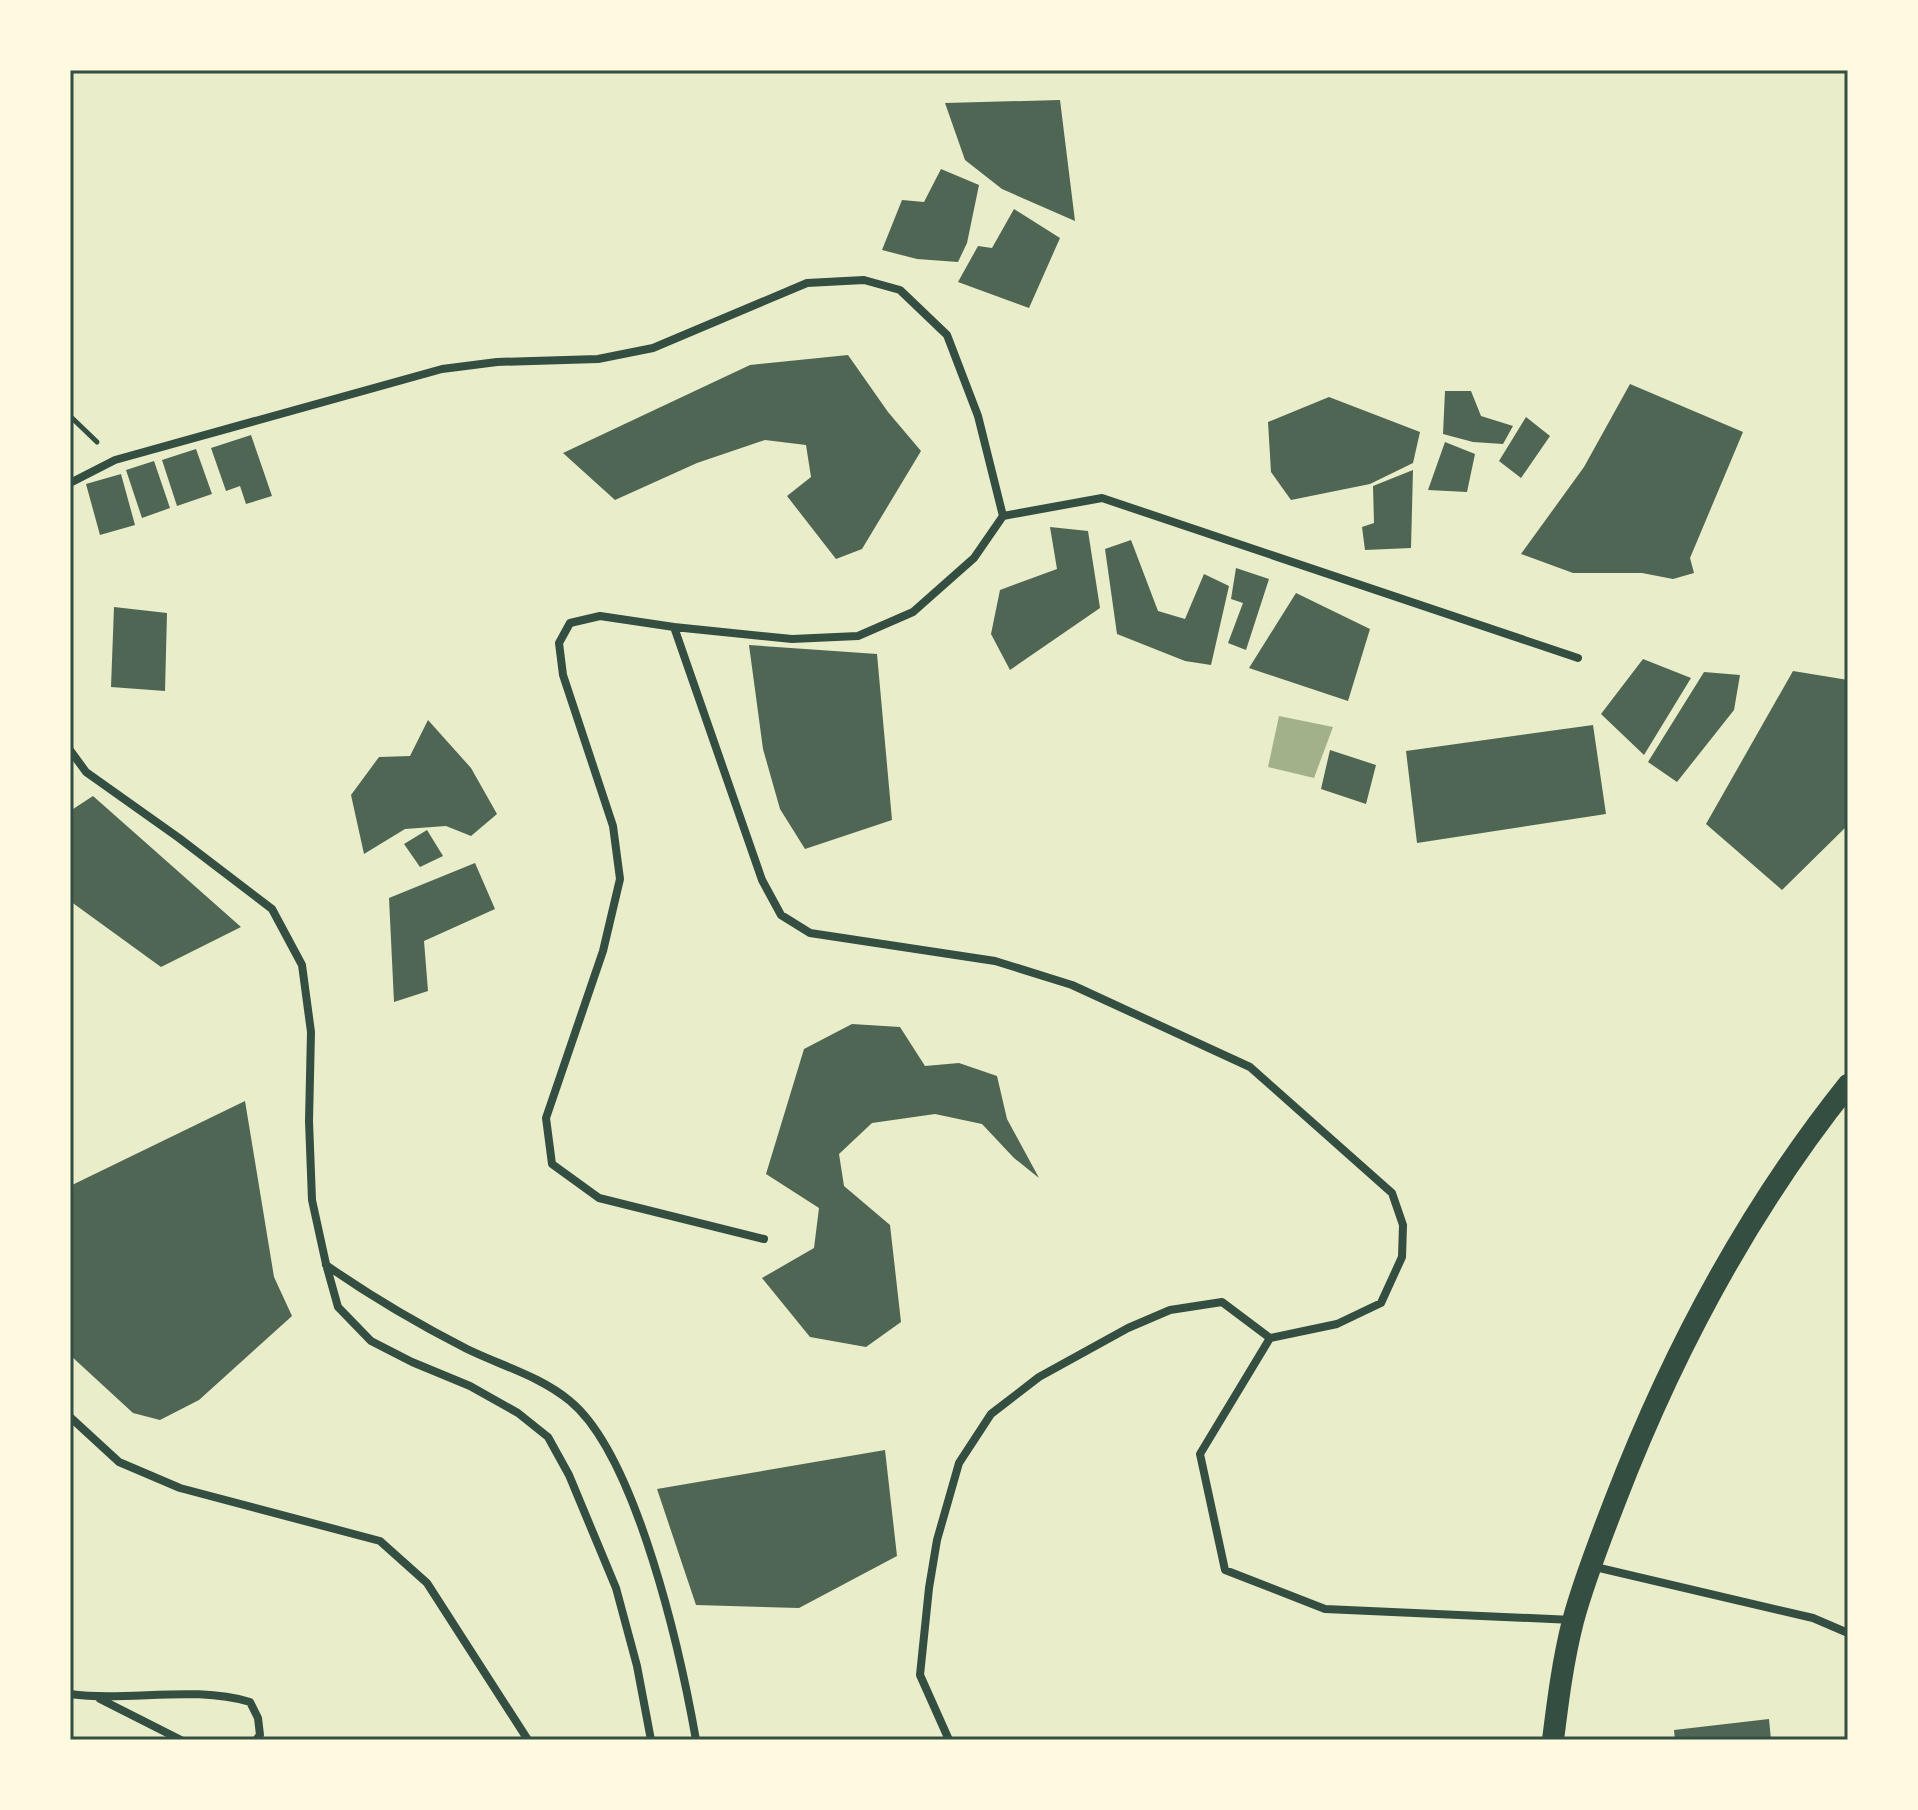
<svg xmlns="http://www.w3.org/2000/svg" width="1918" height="1810" font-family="Lato,sans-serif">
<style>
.water{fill:#a3b18a}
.building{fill:#4f6655}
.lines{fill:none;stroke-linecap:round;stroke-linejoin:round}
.path{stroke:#344e41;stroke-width:5}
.minor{stroke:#344e41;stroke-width:8}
.trunk{stroke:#344e41;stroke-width:22}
.neatline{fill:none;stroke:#344e41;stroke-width:3}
</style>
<rect width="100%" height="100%" fill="#e9edc9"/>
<!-- water -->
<path class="water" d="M1279 716 1333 727 1314 778 1268 767Z"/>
<!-- building -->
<path class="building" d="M1060 100 1075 221 1002 189 965 160 945 103Z
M941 169 979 185 967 243 958 262 917 259 882 250 902 200 924 202Z
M1014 209 1060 238 1029 308 958 282 978 246 992 248Z
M848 355 888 412 921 451 862 549 836 559 787 496 811 477 806 445 765 440 697 463 615 500 563 453 750 365Z
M1630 384 1743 432 1690 558 1694 573 1673 579 1642 573H1573L1521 554 1584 467Z
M1445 391H1471L1481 416 1513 426 1503 444 1473 442 1443 434Z
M1329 397 1420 432 1413 463 1370 484 1291 500 1271 472 1268 422Z
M1526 417 1550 436 1521 478 1499 461Z
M251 435 272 496 246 504 240 486 226 491 211 448Z
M1445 442 1475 454 1467 492 1428 490Z
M196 449 212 494 177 506 162 460Z
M154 461 170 508 142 518 126 470Z
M1413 470 1411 548 1365 550 1362 527 1374 523 1373 486Z
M121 474 135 525 100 535 86 484Z
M1050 527 1088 531 1100 608 1010 670 991 634 1000 590 1057 569Z
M1131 540 1158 611 1185 619 1204 574 1229 586 1211 665 1185 661 1117 634 1105 549Z
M1236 568 1269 579 1246 650 1228 643 1243 603 1231 599Z
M1296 593 1370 629 1348 701 1249 668Z
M114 607 167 613 165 691 111 687Z
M749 645 877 654 892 820 805 849 780 809 763 749Z
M1643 659 1691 678 1644 755 1601 714Z
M1793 671 1848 680V825L1782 890 1706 824Z
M1704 672 1740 675 1734 710 1677 782 1648 762Z
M428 720 471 768 497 814 471 836 446 826 405 829 364 854 351 795 379 757 410 756Z
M1593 725 1606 814 1417 843 1406 751Z
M1330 750 1376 765 1366 804 1321 789Z
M93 796 241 927 161 967 70 901V811Z
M427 830 443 856 420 867 404 844Z
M475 863 495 909 424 941 428 991 394 1002 389 898Z
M852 1024 900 1027 925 1066 959 1063 997 1076 1007 1119 1039 1178 1014 1158 982 1124 935 1114 872 1123 839 1154 844 1186 890 1225 901 1322 866 1347 810 1337 762 1278 814 1248 819 1208 766 1174 804 1049Z
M245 1101 274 1277 292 1316 199 1400 160 1420 133 1413 70 1355V1186Z
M885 1450 897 1556 799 1608 696 1605 657 1489Z
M1769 1719 1771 1740H1675L1674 1730Z"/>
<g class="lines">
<!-- path -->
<path class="path" d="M70 416 97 442"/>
<!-- minor -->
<path class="minor" d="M70 483 115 460 442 369 497 362 598 359 653 348 807 283 864 280 900 290 947 335 978 416 1003 516 974 558 913 612 858 636 792 639 674 627 762 880 781 915 810 933 995 961 1072 985 1250 1067 1392 1193 1403 1225 1402 1257 1381 1303 1337 1324 1270 1338 1200 1454 1225 1570 1325 1609 1573 1620
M1003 516 1102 498 1578 658
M674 627 600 616 570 623 559 643 563 675 613 826 620 879 603 951 546 1118 552 1164 599 1198 764 1239
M70 750 86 772 179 838 272 909 302 965 311 1032 309 1121 312 1200 326 1264 338 1307 371 1341 412 1362 470 1386 518 1413 548 1437 569 1475 616 1588 637 1666 651 1740
M326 1265C372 1297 418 1324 467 1349 502 1366 540 1376 570 1401 637 1456 681 1655 696 1740
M70 1417 119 1462 180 1488 380 1541 427 1583 528 1740
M1591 1566 1813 1618 1848 1633
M70 1694C129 1702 193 1685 250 1702L258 1718 260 1735 256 1740
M100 1699 181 1740
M949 1740 920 1675 929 1588 937 1540 959 1463 991 1414 1039 1377 1128 1328 1170 1310 1222 1302 1270 1338"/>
<!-- trunk -->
<path class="trunk" d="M1553 1740C1558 1700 1563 1660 1573 1621 1584 1580 1600 1540 1615 1501 1672 1353 1749 1209 1848 1085"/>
</g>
<!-- border -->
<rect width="1918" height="1810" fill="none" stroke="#fefae0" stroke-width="144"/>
<rect x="72" y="72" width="1774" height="1666" class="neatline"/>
</svg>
